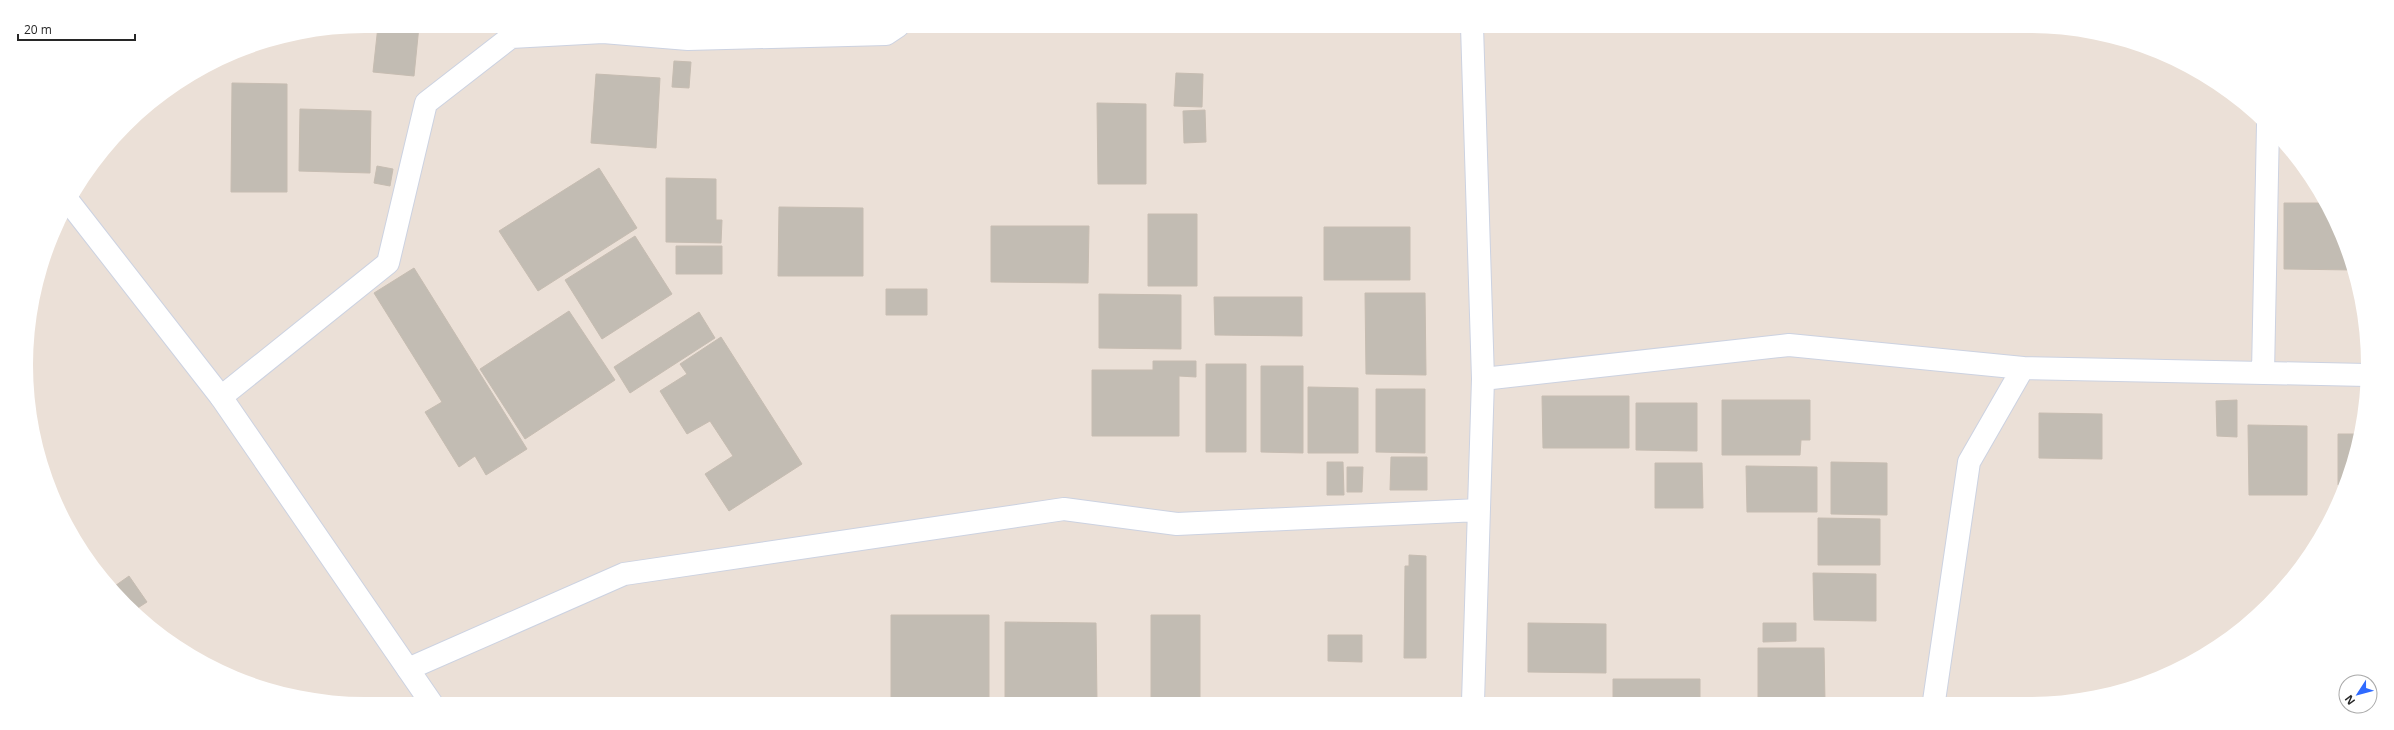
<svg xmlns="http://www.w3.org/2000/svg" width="2394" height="730" font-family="'Open Sans',sans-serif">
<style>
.building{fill:#c2bcb3;stroke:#c6bcb1}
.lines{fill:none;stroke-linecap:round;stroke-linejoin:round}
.minor-casing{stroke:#ccd2e1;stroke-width:24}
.tertiary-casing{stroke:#ccd2e1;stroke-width:24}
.minor{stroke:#fff;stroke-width:22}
.tertiary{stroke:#fff;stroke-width:22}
</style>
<rect width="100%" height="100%" fill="#ebe0d7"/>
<!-- building -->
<path class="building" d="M378 26H419L414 76 373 72Z
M341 28V33L300 32Z
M674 61 691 62 689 88 672 87Z
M1176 73 1203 74 1202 107 1174 106Z
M596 74 660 78 656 148 591 143Z
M232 83 287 84V192H231Z
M1097 103 1146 104V184H1098Z
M300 109 371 111 370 173 299 171Z
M1205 110 1206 142 1184 143 1183 111Z
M377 166 393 169 390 186 374 183Z
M599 168 637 228 538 291 499 231Z
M666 178 716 179V220H722L721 243 666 242Z
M2284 203H2325L2342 235 2353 270 2284 269Z
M779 207 863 208V276H778Z
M1148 214H1197V286H1148Z
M991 226H1089L1088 283 991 282Z
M1324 227H1410V280H1324Z
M635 236 672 294 602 339 565 280Z
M676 246H722V274H676Z
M414 268 527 449 486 475 475 456 459 467 425 412 442 402 374 293Z
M886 289H927V315H886Z
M1365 293H1425L1426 375 1366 374Z
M1099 294 1181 295V349L1099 348Z
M1214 297H1302V336L1215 335Z
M569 311 615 380 525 439 480 369Z
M699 312 715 338 630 393 614 367Z
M721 337 802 464 729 511 705 474 733 456 710 421 687 434 660 391 687 374 680 364Z
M1153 361H1196V377L1179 376V436H1092V370H1153Z
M1206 364H1246V452H1206Z
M1261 366H1303V453L1261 452Z
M1308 387 1358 388V453H1308Z
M1376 389H1425V453L1376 452Z
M1542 396H1629V448H1543Z
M1722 400H1810V440H1801L1800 455H1722Z
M2237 400V437L2217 436 2216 401Z
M1636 403H1697V451L1636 450Z
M2039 413 2102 414V459L2039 458Z
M2248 425 2307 426V495H2249Z
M2338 434H2361L2341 485H2338Z
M1391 457H1427V490H1390Z
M1327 462H1343L1344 495H1327Z
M1831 462 1887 463V515L1831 514Z
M1655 463H1702L1703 508H1655Z
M1746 466 1817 467V512H1747Z
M1347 467H1363L1362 492H1347Z
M1818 518 1880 519V565H1818Z
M1409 555 1426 556V658H1404L1405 566H1409Z
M1813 573 1876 574V621L1814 620Z
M129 576 147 602 133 611 112 588Z
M891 615H989V703H891Z
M1151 615H1200V703H1151Z
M1005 622 1096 623 1097 703H1005Z
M1528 623 1606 624V673L1528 672Z
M1763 623H1796V641L1763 642Z
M1328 635H1362V662L1328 661Z
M1758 648H1824L1825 702H1758Z
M1613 679H1700V702H1613Z"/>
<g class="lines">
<!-- minor casing -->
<g class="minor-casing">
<path id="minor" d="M1472 26 1483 379
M511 37 603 32 688 39 886 34 898 26
M2263 373 2268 125
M221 397 388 263 426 103 511 37 508 26
M408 669 624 574 1064 509 1177 524 1479 510
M1934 701 1969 462 2023 368 2367 375
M1473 702 1483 379 1789 345 2023 368"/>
</g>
<!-- tertiary casing -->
<g class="tertiary-casing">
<path id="tertiary" d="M69 202 221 397 432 704"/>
</g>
<!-- minor -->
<use href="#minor" class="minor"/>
<!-- tertiary -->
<use href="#tertiary" class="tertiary"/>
</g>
<!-- crop -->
<path d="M0 0H2394V730H0ZM365 33H2029A332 332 0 0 1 2361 365V365A332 332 0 0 1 2029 697H365A332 332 0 0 1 33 365V365A332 332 0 0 1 365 33Z" fill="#fff" fill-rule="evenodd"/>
<!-- north arrow -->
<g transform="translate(2358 694) rotate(234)"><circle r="19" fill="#ffffff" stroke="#a9a9a9"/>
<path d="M0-3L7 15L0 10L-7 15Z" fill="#2f6aff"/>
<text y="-6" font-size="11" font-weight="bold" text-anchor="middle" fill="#272727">N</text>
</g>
<!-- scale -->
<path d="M18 34v6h117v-6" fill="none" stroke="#272727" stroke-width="2"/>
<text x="24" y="34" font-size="12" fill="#272727" stroke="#ffffff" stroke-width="3" paint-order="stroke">20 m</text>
</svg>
